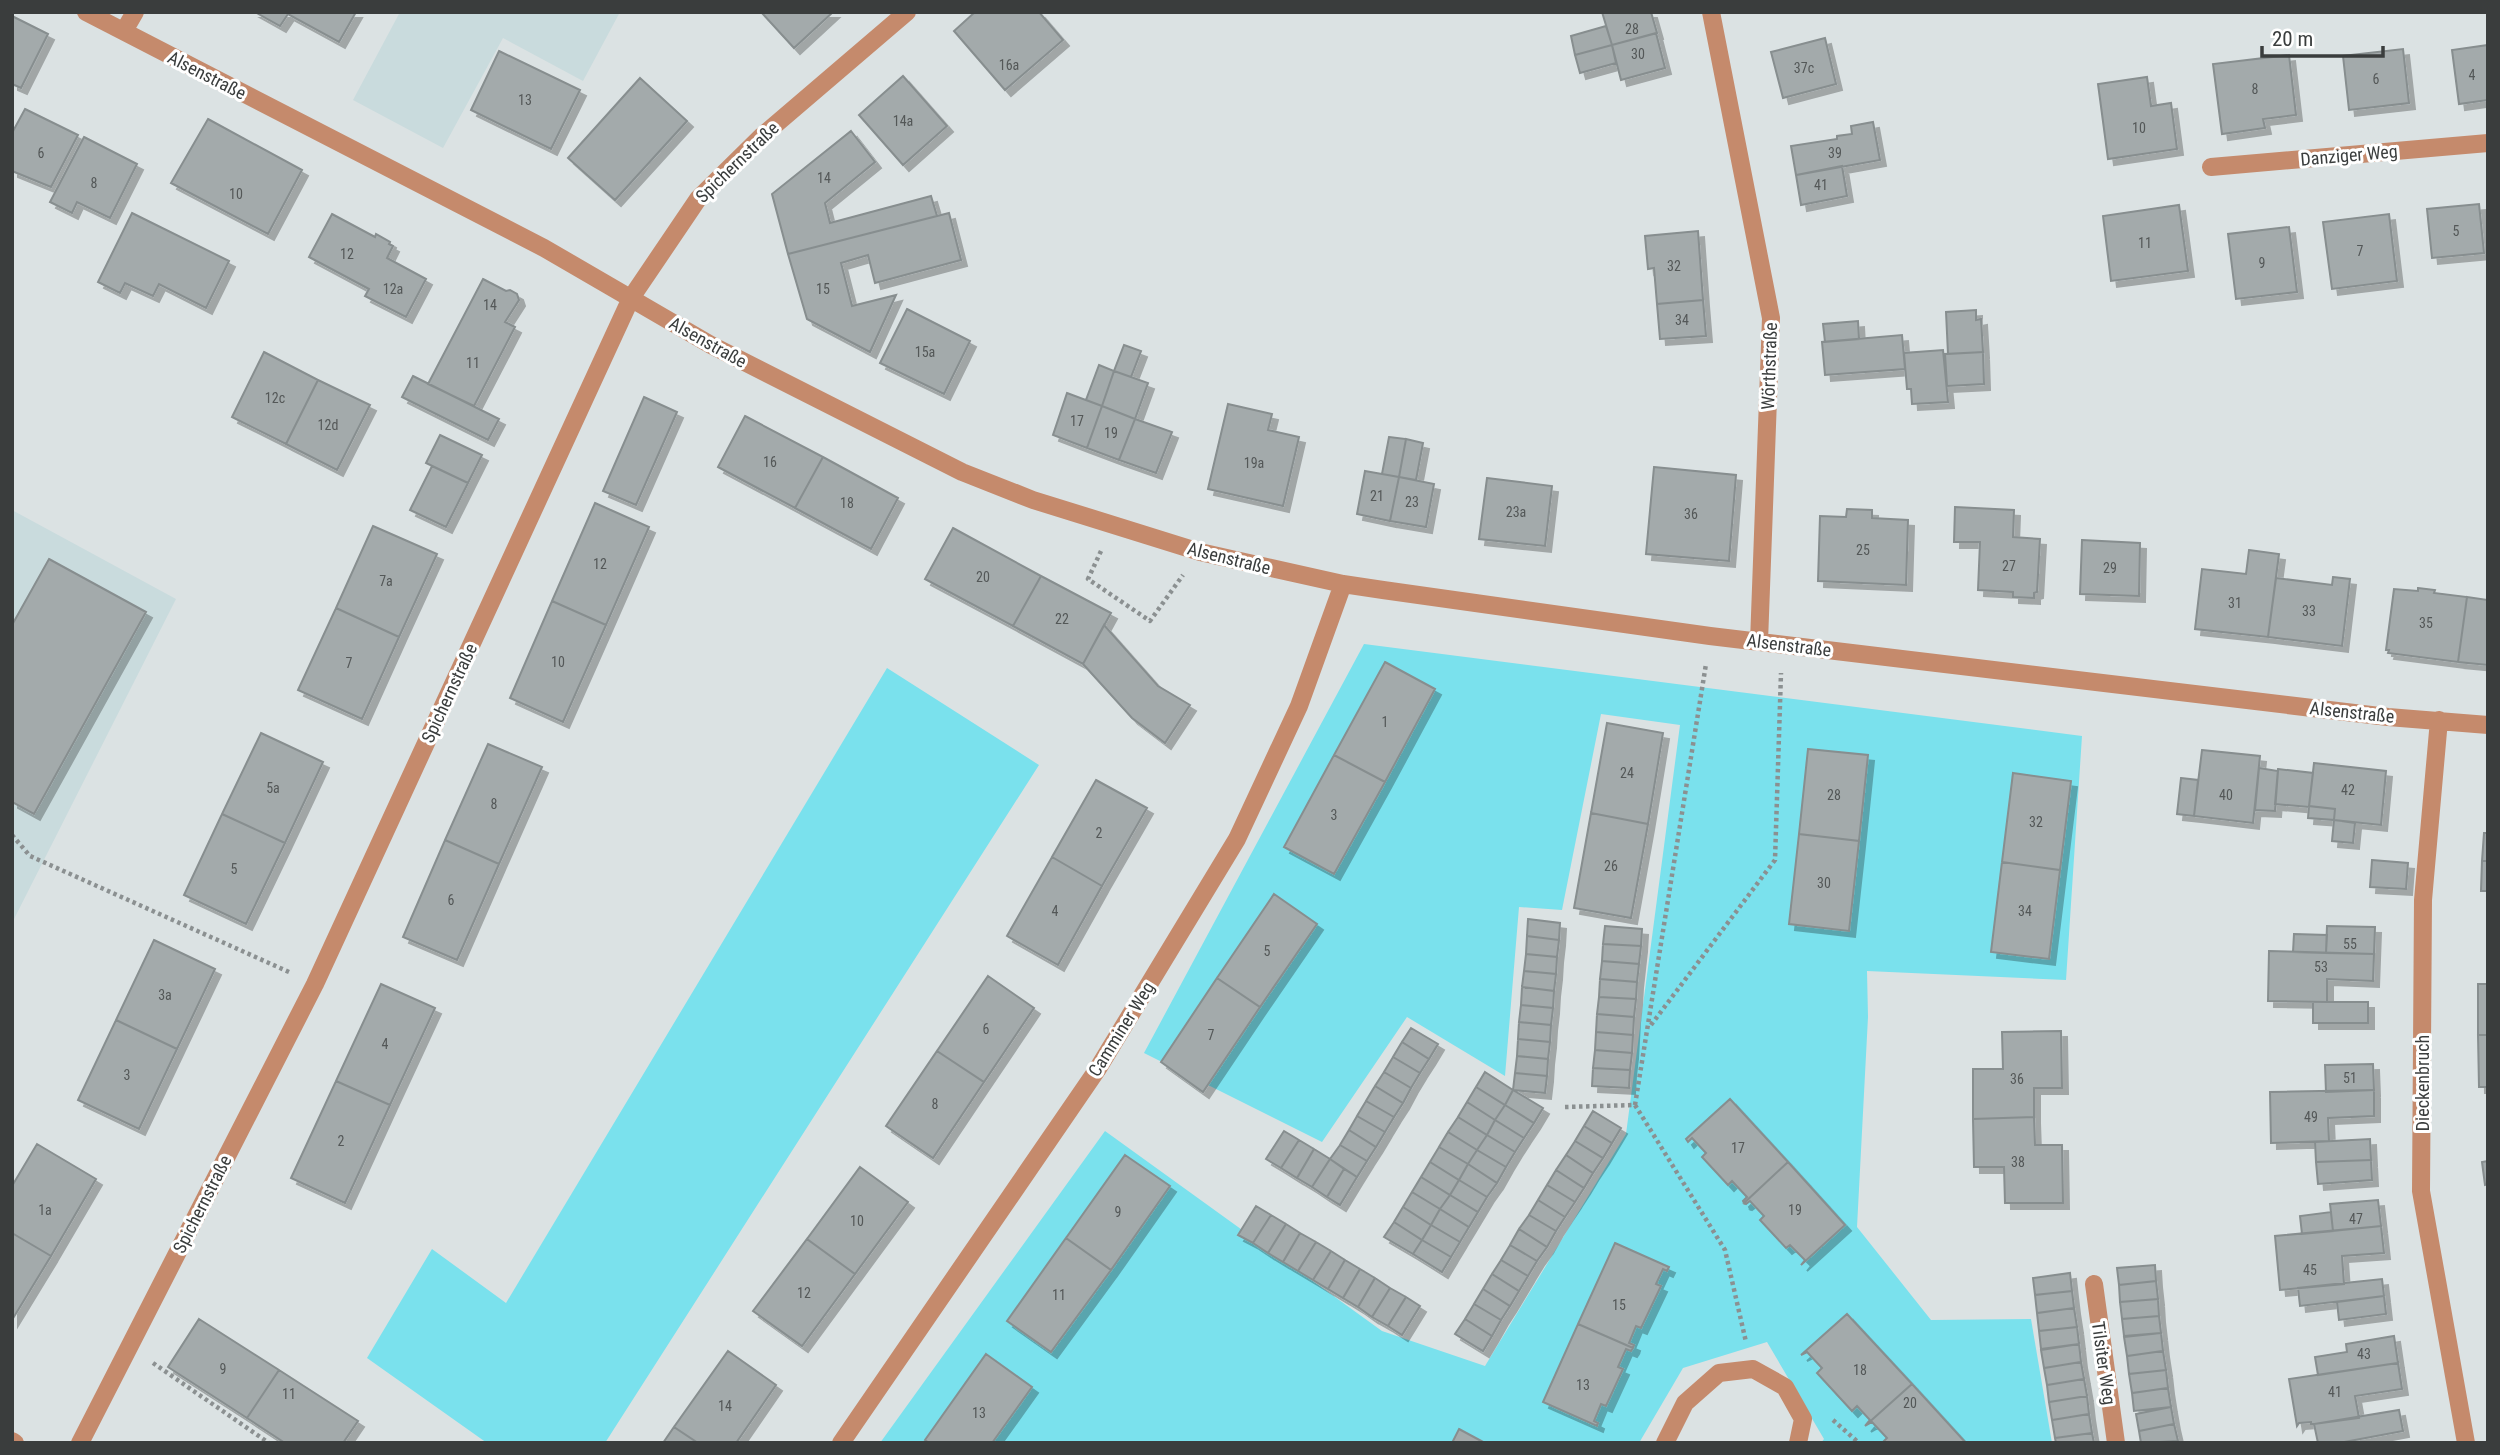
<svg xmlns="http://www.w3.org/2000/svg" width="2500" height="1455" font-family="'Roboto Condensed',sans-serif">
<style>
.built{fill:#c9dbdd}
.green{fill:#7ae1ed}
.building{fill:#a3aaab;stroke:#878e8f;stroke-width:2;filter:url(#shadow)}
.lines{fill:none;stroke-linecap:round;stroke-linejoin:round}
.path{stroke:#8b9091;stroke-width:4.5;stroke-dasharray:3.5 3.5;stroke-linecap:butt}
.minor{stroke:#c58a6c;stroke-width:18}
.labels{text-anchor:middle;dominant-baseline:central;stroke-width:6;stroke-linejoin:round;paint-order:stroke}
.number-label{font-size:14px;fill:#545858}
.street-label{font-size:18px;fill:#3a3d3d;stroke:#fff}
</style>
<defs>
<filter id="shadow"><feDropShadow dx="6" dy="6" stdDeviation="0" flood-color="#0004"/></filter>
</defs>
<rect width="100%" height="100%" fill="#dbe2e3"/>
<!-- built -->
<path class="built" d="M400 12H620L583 81 503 38 443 148 353 100Z
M12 510 176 599 12 923Z"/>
<!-- green -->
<path class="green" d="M1364 644 2082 736 2066 980 1867 971 1868 1017 1857 1227 1931 1320 2031 1319 2052 1443H1821L1824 1439 1767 1342 1683 1368 1639 1443H880L1105 1131 1382 1331 1485 1366 1626 1134 1680 725 1601 714 1562 910 1519 907 1505 1076 1407 1017 1322 1142 1144 1053Z
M887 668 1039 765 605 1443H487L367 1358 432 1249 506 1303Z"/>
<!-- building -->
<path class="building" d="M255 12H356L339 42 288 14 280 26Z
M761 12H833L794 48Z
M975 12H1039L1063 40 1005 90 954 31Z
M1602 12H1651L1657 33 1612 45Z
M12 16 48 34 21 88 12 84Z
M1606 26 1612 45 1575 55 1571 36Z
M1656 33 1665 68 1621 80 1612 45Z
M1825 38 1836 84 1783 98 1771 52Z
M1612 45 1616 63 1580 73 1575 55Z
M2488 45V100L2459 104 2452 50Z
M2403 49 2409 103 2349 110 2343 56Z
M499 51 580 90 551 149 471 110Z
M2289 55 2296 115 2263 119 2265 128 2222 134 2213 64Z
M903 76 947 126 903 165 859 115Z
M2147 77 2151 106 2171 103 2177 149 2108 159 2098 84Z
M640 78 687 121 615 200 568 158Z
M25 109 78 135 51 187 12 171V133Z
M208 119 302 170 268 234 171 183Z
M1873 122 1880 160 1796 175 1791 146 1837 139V136L1852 134 1851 126Z
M851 131 875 162 825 203 830 223 931 196 937 216 788 254 772 194Z
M84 137 137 164 110 218 77 202 72 213 50 202Z
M1842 166 1847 196 1801 205 1796 175Z
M2479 204 2484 253 2432 258 2427 209Z
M2179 205 2188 271 2111 281 2103 216Z
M132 213 229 261 206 308 159 284 153 296 125 283 120 293 98 282Z
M949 213 961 260 875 283 868 255 841 263 852 306 896 295 870 352 807 319 788 254Z
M332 214 375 237 376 234 390 242 389 244 393 246 387 258 426 279 406 317 365 296 369 289 309 257Z
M2389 214 2397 281 2332 289 2323 222Z
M2289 227 2297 292 2236 299 2228 234Z
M1698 231 1703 300 1657 304 1654 268 1648 269 1645 236Z
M483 279 506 291 510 290 517 294 519 300 505 322 515 327 474 406 428 384Z
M1703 300 1706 336 1660 339 1657 304Z
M907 309 970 341 944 394 880 363Z
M1976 310V320L1981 319 1983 352 1948 354 1946 312Z
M1858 321 1859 339 1825 342 1823 324Z
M1902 335 1905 369 1825 375 1822 342Z
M1124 345 1141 351 1131 377 1114 371Z
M1943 350 1948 402 1912 404 1911 389H1907L1904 353Z
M264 352 318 380 286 444 232 417Z
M1983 352 1984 384 1947 386 1945 354Z
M1099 365 1114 371 1102 406 1086 400Z
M1114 371 1148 383 1135 419 1102 406Z
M413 376 499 419 488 440 402 397Z
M318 380 370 405 337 470 286 444Z
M1067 393 1102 406 1087 448 1053 435Z
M644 397 677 412 636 505 603 491Z
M1228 404 1272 414 1268 430 1299 437 1283 506 1208 489Z
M1102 406 1135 419 1119 460 1087 448Z
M745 416 823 457 795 508 718 467Z
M1135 419 1172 432 1156 473 1119 460Z
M440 435 482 455 468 483 426 463Z
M1389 437 1406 439 1399 477 1382 474Z
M1406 439 1423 443 1416 480 1399 477Z
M823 457 898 498 871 549 795 508Z
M432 466 468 483 446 527 410 510Z
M1654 467 1736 475 1729 561 1646 554Z
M1365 471 1399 477 1390 521 1357 514Z
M1399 477 1434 484 1426 527 1390 521Z
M1487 478 1552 486 1545 546 1479 539Z
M595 503 649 527 606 625 552 601Z
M1955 507 2014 510 2013 537 2040 539 2037 592 2034 593V598L2013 597V592L1978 590 1980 542H1954Z
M1847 509 1872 510V518L1908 520 1906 585 1818 581 1820 516 1846 517Z
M373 526 437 554 399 637 336 608Z
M953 528 1041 576 1013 626 925 579Z
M2082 540 2140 543 2139 596 2080 594Z
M2249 550 2279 554 2268 637 2195 629 2202 569 2246 574Z
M49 559 146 612 34 814 12 802V625Z
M1041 576 1111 613 1083 664 1013 626Z
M2333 577 2350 579 2342 646 2268 637 2276 578 2332 585Z
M2418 588 2435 590 2434 593 2467 597 2458 662 2388 653 2389 650H2386L2394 589 2418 591Z
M2467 597 2488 600V665L2458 662Z
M552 601 606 625 563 722 510 698Z
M336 608 399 637 362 719 298 690Z
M1104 625 1158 686 1190 705 1165 743 1132 718 1083 664Z
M1385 662 1435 689 1385 782 1334 755Z
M1607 723 1663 733 1648 824 1591 813Z
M261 733 323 762 285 843 222 814Z
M488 744 542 767 499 864 445 840Z
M1808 749 1868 755 1859 841 1799 834Z
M2202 750 2260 756 2253 823 2194 816Z
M1334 755 1385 782 1334 874 1284 847Z
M2314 763 2386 771 2381 825 2334 820 2335 809 2309 806Z
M2259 768 2278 771 2275 811 2255 810Z
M2278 769 2313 773 2309 807 2275 804Z
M2013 773 2071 781 2060 870 2002 862Z
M2181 778 2198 780 2194 816 2177 814Z
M1096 780 1147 808 1102 886 1052 857Z
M2309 806 2335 809 2334 820 2355 823 2353 843 2332 841 2334 820 2308 818Z
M1591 813 1648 824 1631 918 1574 908Z
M222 814 285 843 246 924 184 895Z
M2484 833H2488V861H2482Z
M1799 834 1859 841 1849 931 1789 924Z
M445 840 499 864 457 960 403 937Z
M1052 857 1102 886 1058 965 1007 936Z
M2372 860 2408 863 2406 889 2370 887Z
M2482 861H2488V891H2481Z
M2002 862 2060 870 2049 959 1991 952Z
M1274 894 1317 924 1260 1007 1217 978Z
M1528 919 1560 923 1559 940 1527 936Z
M1605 926 1642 929 1641 946 1603 944Z
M2327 926 2375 927 2374 954 2326 953Z
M2294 934 2327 935 2326 953 2293 952Z
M1527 936 1559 940 1557 957 1526 954Z
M154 940 215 969 177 1049 116 1020Z
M1603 944 1641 946 1639 964 1602 961Z
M2269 951 2374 954 2373 981 2327 979V1002L2268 1001Z
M1526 954 1557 957 1556 974 1524 971Z
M1602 961 1639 964 1637 982 1600 979Z
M1524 971 1556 974 1554 991 1522 987Z
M988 976 1034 1008 984 1082 937 1051Z
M1217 978 1260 1007 1203 1092 1161 1062Z
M1600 979 1637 982 1636 999 1599 997Z
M381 984 435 1008 390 1105 336 1081Z
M2478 984H2488V1035H2478Z
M1522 987 1554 991 1553 1008 1521 1005Z
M1599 997 1636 999 1634 1017 1597 1014Z
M2313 1002H2368V1023H2313Z
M1521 1005 1553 1008 1551 1025 1519 1022Z
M1597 1014 1634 1017 1633 1035 1596 1032Z
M116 1020 177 1049 139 1129 78 1100Z
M1519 1022 1551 1025 1550 1042 1518 1039Z
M1411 1028 1438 1044 1429 1059 1402 1042Z
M2061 1031 2062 1088H2034V1117L1973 1119V1069H2003L2002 1032Z
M1596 1032 1633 1035 1632 1053 1595 1050Z
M2478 1035H2488V1087H2479Z
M1518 1039 1550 1042 1548 1059 1517 1056Z
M1402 1042 1429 1059 1420 1073 1393 1057Z
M1595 1050 1632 1053 1630 1070 1593 1068Z
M937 1051 984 1082 933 1158 886 1126Z
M1517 1056 1548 1059 1547 1076 1515 1073Z
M1393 1057 1420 1073 1411 1088 1384 1072Z
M2373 1064 2374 1090 2326 1092 2325 1065Z
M1593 1068 1630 1070 1629 1088 1592 1086Z
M1384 1072 1411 1088 1403 1103 1375 1086Z
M1485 1072 1513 1090 1505 1105 1476 1087Z
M1515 1073 1547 1076 1545 1093 1513 1090Z
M336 1081 390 1105 345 1203 291 1178Z
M1375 1086 1403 1103 1394 1117 1366 1101Z
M1476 1087 1505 1105 1495 1120 1467 1102Z
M1513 1090 1543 1108 1534 1123 1505 1105Z
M2374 1090V1116L2328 1118 2329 1141 2271 1143 2270 1092Z
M1730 1099 1788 1162 1744 1203 1743 1201 1747 1197 1732 1181 1728 1185 1702 1157 1706 1153 1692 1138 1688 1142 1686 1139Z
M1366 1101 1394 1117 1385 1132 1357 1116Z
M1467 1102 1495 1120 1487 1135 1458 1117Z
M1505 1105 1534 1123 1524 1138 1495 1120Z
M1593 1111 1621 1128 1612 1143 1584 1126Z
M1357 1116 1385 1132 1376 1147 1349 1130Z
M1458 1117 1487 1135 1477 1150 1448 1132Z
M2034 1117 2035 1145H2062L2063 1203H2005L2004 1167H1974L1973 1119Z
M1495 1120 1524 1138 1515 1152 1487 1135Z
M1584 1126 1612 1143 1603 1158 1575 1141Z
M1349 1130 1376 1147 1367 1161 1340 1145Z
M1284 1131 1299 1140 1281 1168 1266 1159Z
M1448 1132 1477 1150 1468 1164 1439 1147Z
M1487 1135 1515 1152 1506 1167 1477 1150Z
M2370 1139 2371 1160 2316 1162 2315 1142Z
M1299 1140 1314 1149 1297 1178 1281 1168Z
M1575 1141 1603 1158 1593 1173 1566 1155Z
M37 1144 96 1179 51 1256 12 1233V1186Z
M1340 1145 1367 1161 1357 1177 1330 1159Z
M1439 1147 1468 1164 1459 1180 1430 1162Z
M1314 1149 1330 1159 1312 1187 1297 1178Z
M1477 1150 1506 1167 1497 1183 1468 1164Z
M1125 1155 1170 1186 1111 1270 1066 1238Z
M1566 1155 1593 1173 1584 1188 1556 1170Z
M1330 1159 1344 1169 1327 1197 1312 1187Z
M2371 1160 2372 1180 2318 1184 2316 1162Z
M2488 1161V1184L2485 1185 2482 1162Z
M1430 1162 1459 1180 1450 1195 1421 1177Z
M1788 1162 1845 1225 1801 1265 1805 1260 1790 1245 1786 1248 1760 1220 1764 1216 1750 1201 1746 1204 1744 1203Z
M1468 1164 1497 1183 1487 1197 1459 1180Z
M860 1167 908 1202 855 1274 807 1239Z
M1344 1169 1357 1177 1340 1205 1327 1197Z
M1556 1170 1584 1188 1575 1202 1547 1185Z
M1421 1177 1450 1195 1440 1209 1412 1192Z
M1459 1180 1487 1197 1478 1212 1450 1195Z
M1547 1185 1575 1202 1565 1217 1538 1200Z
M1412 1192 1440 1209 1431 1225 1403 1207Z
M1450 1195 1478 1212 1469 1227 1440 1209Z
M1538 1200 1565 1217 1556 1231 1529 1215Z
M2378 1200 2381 1226 2333 1231 2330 1204Z
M1256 1206 1271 1215 1253 1243 1238 1235Z
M1403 1207 1431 1225 1422 1240 1394 1222Z
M1440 1209 1469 1227 1460 1242 1431 1225Z
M2331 1212 2333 1231 2302 1234 2300 1216Z
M1271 1215 1286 1224 1268 1253 1253 1243Z
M1529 1215 1556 1231 1547 1247 1519 1229Z
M1394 1222 1422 1240 1413 1254 1384 1237Z
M1286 1224 1300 1233 1283 1262 1268 1253Z
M1431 1225 1460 1242 1451 1257 1422 1240Z
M2381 1226 2384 1253 2342 1256 2344 1284 2280 1290 2275 1236Z
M1519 1229 1547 1247 1537 1261 1510 1245Z
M12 1233 51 1256 12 1320Z
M1300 1233 1316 1242 1298 1271 1283 1262Z
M1066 1238 1111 1270 1051 1352 1007 1321Z
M807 1239 855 1274 802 1346 753 1311Z
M1422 1240 1451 1257 1442 1272 1413 1254Z
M1316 1242 1331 1251 1313 1280 1298 1271Z
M1615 1243 1669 1267 1667 1271 1663 1269 1656 1284 1661 1286 1641 1328 1636 1326 1629 1343 1634 1345 1633 1348 1578 1324Z
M1510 1245 1537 1261 1528 1276 1501 1260Z
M1331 1251 1345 1260 1328 1289 1313 1280Z
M1345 1260 1360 1269 1343 1298 1328 1289Z
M1501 1260 1528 1276 1519 1291 1492 1274Z
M2155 1265 2156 1281 2119 1285 2117 1268Z
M1360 1269 1375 1278 1358 1307 1343 1298Z
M2070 1273 2072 1291 2035 1295 2033 1278Z
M1492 1274 1519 1291 1510 1306 1483 1289Z
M1375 1278 1390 1288 1372 1317 1358 1307Z
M2382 1279 2384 1296 2300 1306 2298 1288Z
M2156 1281 2158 1299 2120 1302 2119 1285Z
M1390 1288 1406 1297 1388 1326 1372 1317Z
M1483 1289 1510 1306 1501 1320 1474 1304Z
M2072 1291 2074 1308 2037 1313 2035 1295Z
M2384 1296 2386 1314 2339 1320 2337 1302Z
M1406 1297 1420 1306 1402 1335 1388 1326Z
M2158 1299 2159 1316 2122 1319 2120 1302Z
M1474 1304 1501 1320 1492 1336 1465 1319Z
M2074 1308 2077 1327 2039 1331 2037 1313Z
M1847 1314 1912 1384 1865 1426 1870 1420 1857 1406 1852 1411 1817 1373 1822 1368 1807 1352 1801 1355Z
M2159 1316 2161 1333 2124 1336 2122 1319Z
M199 1319 279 1370 247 1418 168 1367Z
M1465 1319 1492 1336 1483 1351 1455 1334Z
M1578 1324 1633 1348 1631 1351 1626 1349 1618 1367 1623 1369 1606 1406 1601 1404 1594 1421 1598 1423 1597 1426 1543 1402Z
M2077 1327 2079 1344 2041 1349 2039 1331Z
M2161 1333 2163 1351 2127 1356 2124 1337Z
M2394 1336 2398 1363 2318 1375 2315 1357 2347 1352 2346 1344Z
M2079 1344 2081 1362 2044 1368 2041 1350Z
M728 1351 776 1385 736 1443H698L674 1427Z
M2163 1351 2166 1370 2129 1374 2127 1356Z
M986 1354 1032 1387 992 1443H929L925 1440Z
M2081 1362 2084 1379 2047 1385 2044 1368Z
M2398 1363 2402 1389 2355 1396 2359 1418 2314 1424H2311V1422L2299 1423 2297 1426 2289 1379Z
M279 1370 358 1421 343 1443H285L247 1418Z
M2166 1370 2168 1388 2132 1393 2129 1374Z
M2084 1379 2087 1396 2049 1402 2047 1385Z
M1912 1384 1966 1443H1882L1887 1438 1872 1422 1865 1426Z
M2168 1388 2171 1407 2134 1411 2132 1393Z
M2087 1396 2089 1414 2052 1420 2049 1402Z
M2171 1407 2174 1424 2139 1431 2136 1414Z
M2399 1410 2403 1431 2339 1443H2318L2314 1424Z
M2089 1414 2092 1433 2055 1438 2052 1420Z
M2174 1424 2178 1441 2141 1443 2139 1431Z
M674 1427 698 1443H663Z
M1459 1429 1485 1443H1452Z
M2092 1433 2094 1443H2056L2055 1438Z"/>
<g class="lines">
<!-- path -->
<path class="path" d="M1101 551 1088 579 1150 621 1183 575
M12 835 30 856 289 972
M1651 1025 1775 860 1781 673
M1635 1105 1725 1250 1746 1342
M1565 1107 1635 1105 1706 664
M153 1363 269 1443
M1833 1420 1859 1443"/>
<!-- minor -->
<path class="minor" d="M86 12 544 248 711 345 962 472 1033 500 1200 552 1343 584 1383 590 1710 636 2388 717 2488 725
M1711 12 1771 318 1759 642
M124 31 135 12
M2211 167 2488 143
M2439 720 2423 900 2421 1191 2466 1443
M2094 1284 2116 1443
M12 1441 15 1443
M80 1443 315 984 631 298 698 199 762 136 907 12
M841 1443 1097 1070 1237 839 1299 706 1343 584
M1665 1443 1685 1403 1719 1373 1753 1369 1785 1387 1803 1419 1798 1443"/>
</g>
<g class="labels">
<!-- number labels -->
<g class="number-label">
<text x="1632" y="29">28</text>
<text x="1638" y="54">30</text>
<text x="1009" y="65">16a</text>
<text x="1804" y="68">37c</text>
<text x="2472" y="75">4</text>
<text x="2376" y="79">6</text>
<text x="2255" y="89">8</text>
<text x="525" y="100">13</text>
<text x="903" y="121">14a</text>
<text x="2139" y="128">10</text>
<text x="41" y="153">6</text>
<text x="1835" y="153">39</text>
<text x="824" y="178">14</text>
<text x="94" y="183">8</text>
<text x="1821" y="185">41</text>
<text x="236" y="194">10</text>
<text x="2456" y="231">5</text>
<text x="2145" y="243">11</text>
<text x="2360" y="251">7</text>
<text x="347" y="254">12</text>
<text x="2262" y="263">9</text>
<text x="1674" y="266">32</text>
<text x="393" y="289">12a</text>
<text x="823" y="289">15</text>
<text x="490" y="305">14</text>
<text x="1682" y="320">34</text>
<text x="925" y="352">15a</text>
<text x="473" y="363">11</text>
<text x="275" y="398">12c</text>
<text x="1077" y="421">17</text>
<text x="328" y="425">12d</text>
<text x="1111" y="433">19</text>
<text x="770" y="462">16</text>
<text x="1254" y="463">19a</text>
<text x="1377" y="496">21</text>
<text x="1412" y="502">23</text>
<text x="847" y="503">18</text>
<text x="1516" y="512">23a</text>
<text x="1691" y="514">36</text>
<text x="1863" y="550">25</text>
<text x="600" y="564">12</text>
<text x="2009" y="566">27</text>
<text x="2110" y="568">29</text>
<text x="983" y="577">20</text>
<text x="386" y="581">7a</text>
<text x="2235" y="603">31</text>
<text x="2309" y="611">33</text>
<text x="1062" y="619">22</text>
<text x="2426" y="623">35</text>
<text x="558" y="662">10</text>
<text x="349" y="663">7</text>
<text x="1385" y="722">1</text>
<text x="1627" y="773">24</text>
<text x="273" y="788">5a</text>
<text x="2348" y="790">42</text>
<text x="1834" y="795">28</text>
<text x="2226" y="795">40</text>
<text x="494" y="804">8</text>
<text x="1334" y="815">3</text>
<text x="2036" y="822">32</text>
<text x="1099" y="833">2</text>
<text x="1611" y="866">26</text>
<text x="234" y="869">5</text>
<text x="1824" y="883">30</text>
<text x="451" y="900">6</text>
<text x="1055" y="911">4</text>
<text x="2025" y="911">34</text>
<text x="2350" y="944">55</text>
<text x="1267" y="951">5</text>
<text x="2321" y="967">53</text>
<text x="165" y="995">3a</text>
<text x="986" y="1029">6</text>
<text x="1211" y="1035">7</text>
<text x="385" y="1044">4</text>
<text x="127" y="1075">3</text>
<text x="2350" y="1078">51</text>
<text x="2017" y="1079">36</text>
<text x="935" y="1104">8</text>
<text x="2311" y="1117">49</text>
<text x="341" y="1141">2</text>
<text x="1738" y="1148">17</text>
<text x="2018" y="1162">38</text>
<text x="45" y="1210">1a</text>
<text x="1795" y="1210">19</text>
<text x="1118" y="1212">9</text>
<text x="2356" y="1219">47</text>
<text x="857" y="1221">10</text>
<text x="2310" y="1270">45</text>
<text x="804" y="1293">12</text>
<text x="1059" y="1295">11</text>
<text x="1619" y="1305">15</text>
<text x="2364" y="1354">43</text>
<text x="223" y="1369">9</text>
<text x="1860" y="1370">18</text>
<text x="1583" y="1385">13</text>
<text x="2335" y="1392">41</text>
<text x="289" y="1394">11</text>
<text x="1910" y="1403">20</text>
<text x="725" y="1406">14</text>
<text x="979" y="1413">13</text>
</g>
<!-- street labels -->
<g class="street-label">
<text transform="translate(207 75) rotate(27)">Alsenstraße</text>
<text transform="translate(2349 155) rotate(-5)">Danziger Weg</text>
<text transform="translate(737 162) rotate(-44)">Spichernstraße</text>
<text transform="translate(708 342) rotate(29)">Alsenstraße</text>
<text transform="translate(1769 366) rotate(-88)">Wörthstraße</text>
<text transform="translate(1229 558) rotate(14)">Alsenstraße</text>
<text transform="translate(1789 645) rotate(7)">Alsenstraße</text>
<text transform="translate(449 693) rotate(-65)">Spichernstraße</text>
<text transform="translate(2352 712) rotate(6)">Alsenstraße</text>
<text transform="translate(1121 1029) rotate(-58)">Camminer Weg</text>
<text transform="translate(2422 1083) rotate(-90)">Dieckenbruch</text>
<text transform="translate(202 1204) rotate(-63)">Spichernstraße</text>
<text transform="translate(2104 1363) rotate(82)">Tilsiter Weg</text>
</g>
</g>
<!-- border -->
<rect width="2500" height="1455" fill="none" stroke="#3a3d3d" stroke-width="28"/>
<!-- scale -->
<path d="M2262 46v10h121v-10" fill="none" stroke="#3a3d3d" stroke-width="3.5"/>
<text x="2272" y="46" font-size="21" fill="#3a3d3d" stroke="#ffffff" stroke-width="5" paint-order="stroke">20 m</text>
</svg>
